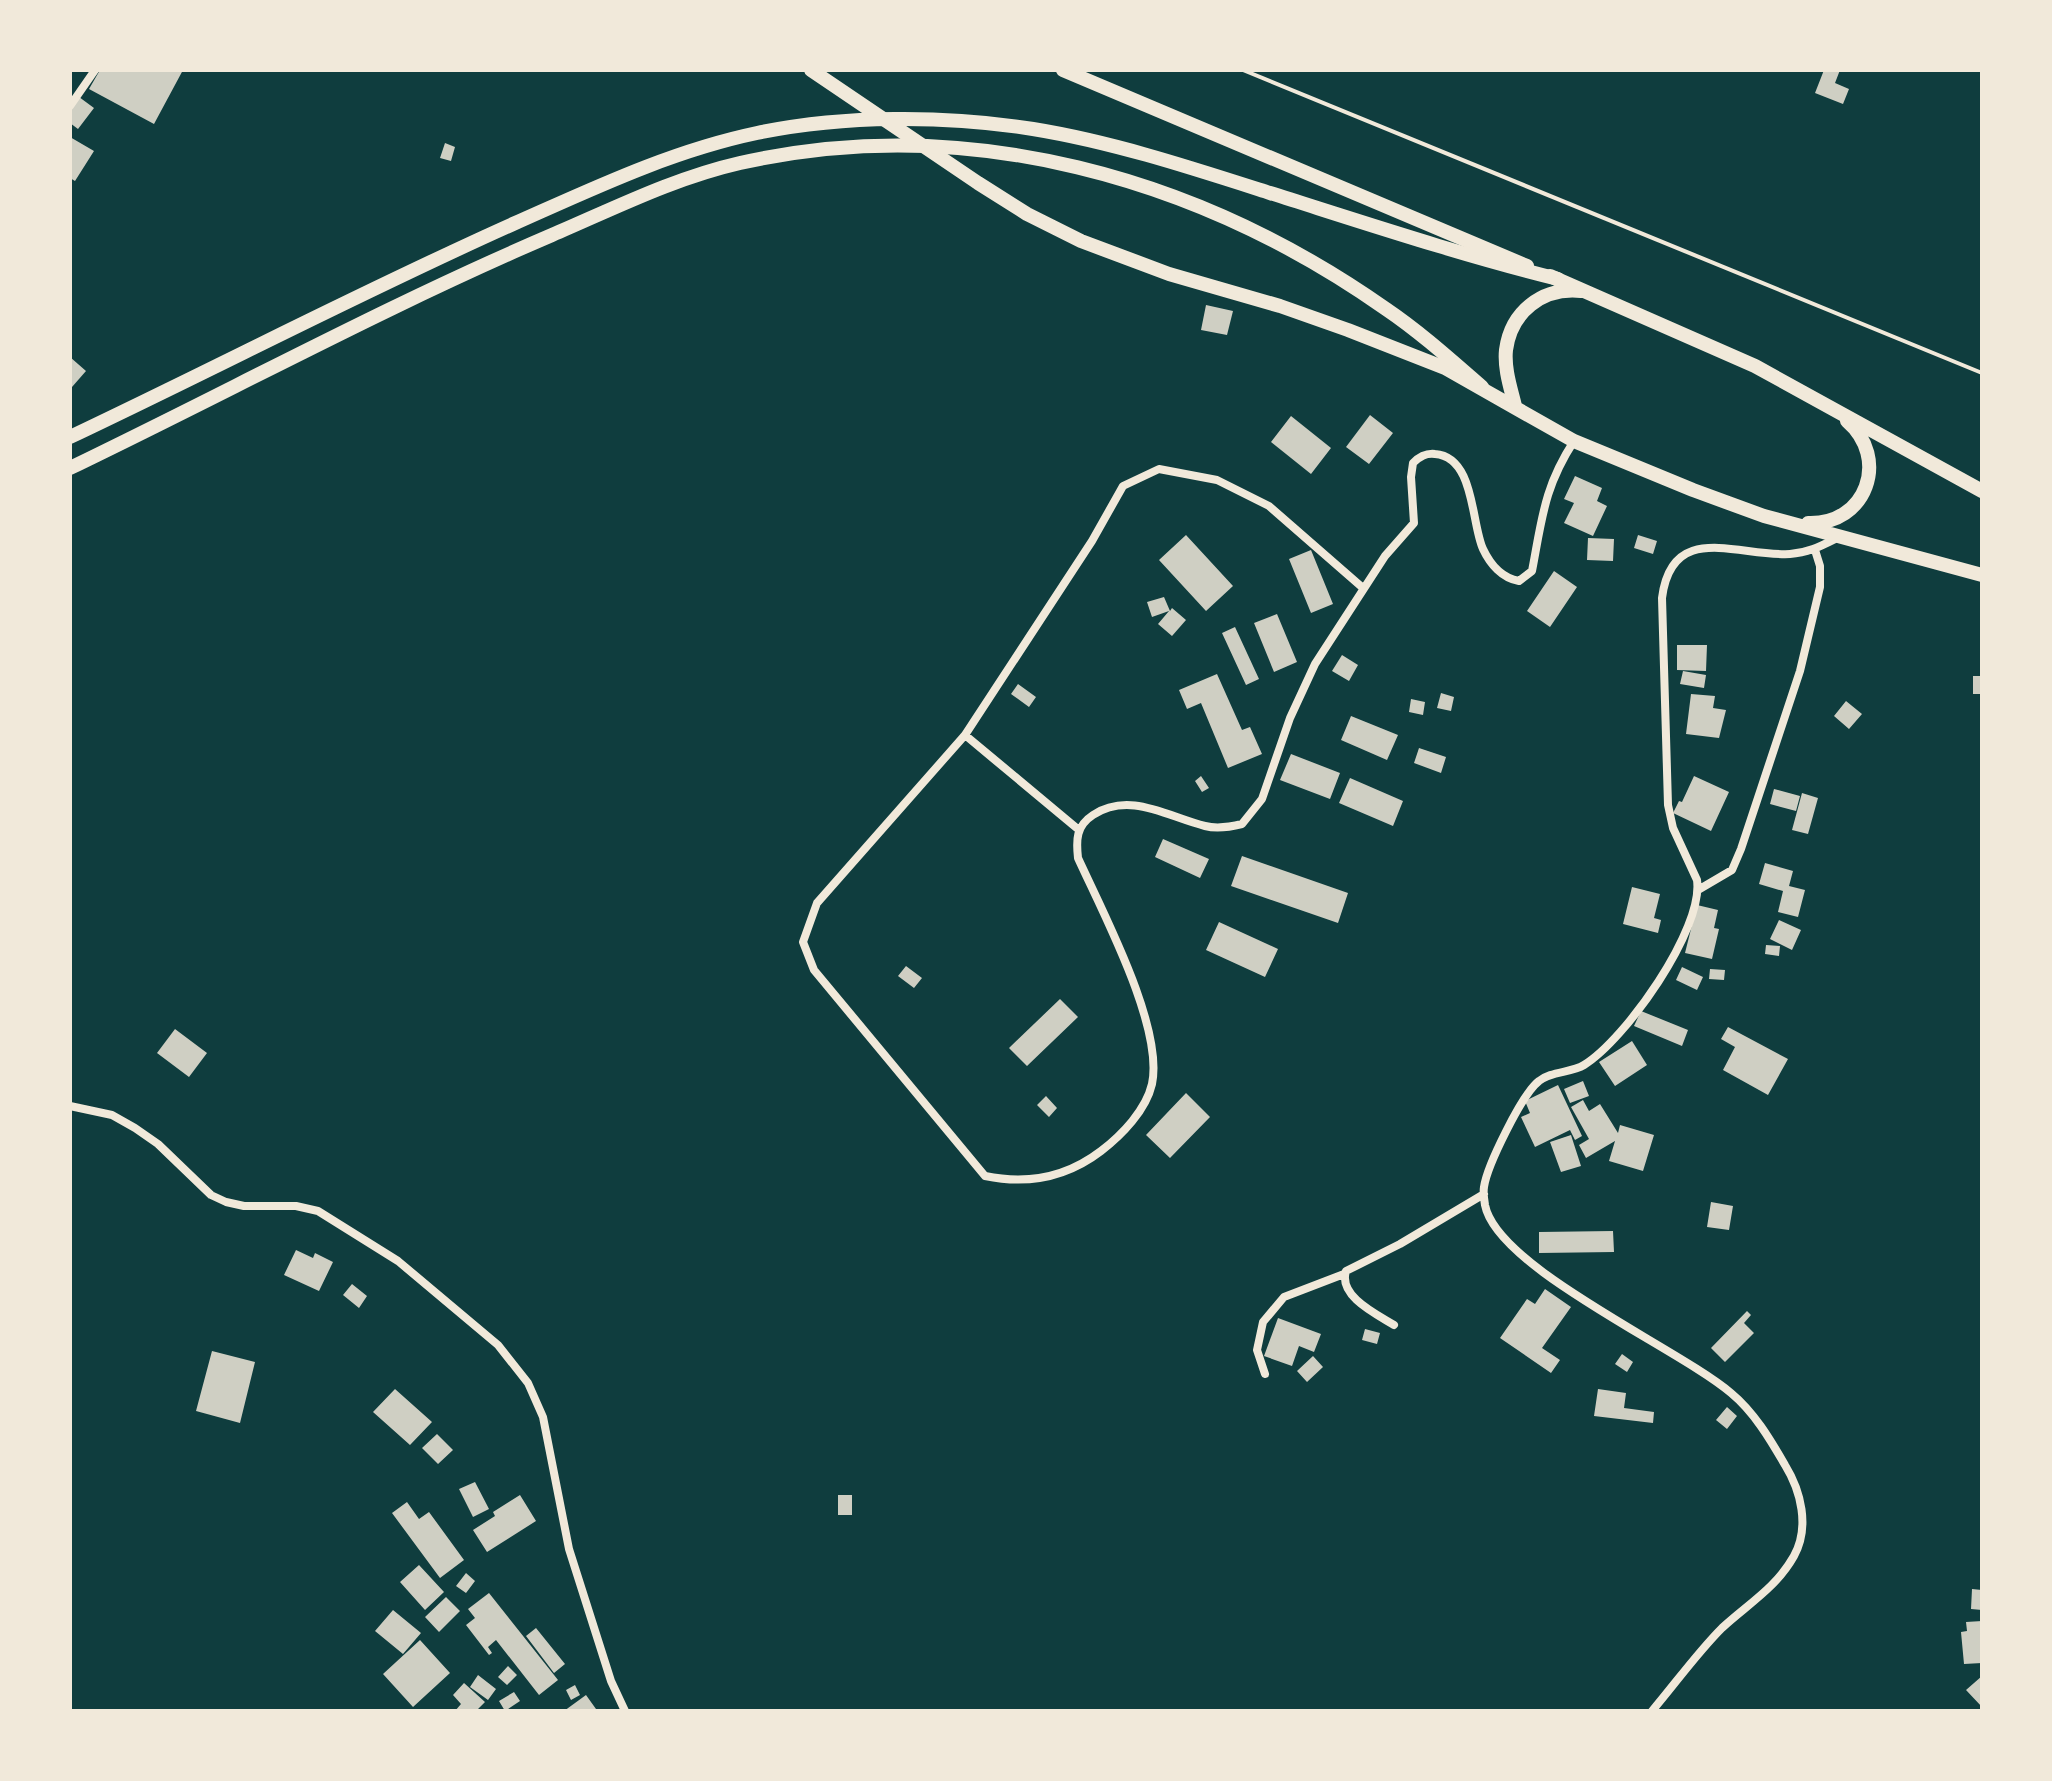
<svg xmlns="http://www.w3.org/2000/svg" width="2052" height="1781" font-family="Helvetica,sans-serif">
<style>
.building{fill:#cfcfc3}
.lines{fill:none;stroke-linecap:round;stroke-linejoin:round}
.service{stroke:#f1e9da;stroke-width:4}
.minor{stroke:#f1e9da;stroke-width:8}
.primary{stroke:#f1e9da;stroke-width:14}
.trunk{stroke:#f1e9da;stroke-width:14}
</style>
<rect width="100%" height="100%" fill="#0f3d3e"/>
<!-- building -->
<path class="building" d="M100 70H183L154 124 89 89Z
M1824 70H1840L1835 83 1849 89 1843 104 1815 93Z
M75 94 94 108 78 129 70 123V100Z
M70 137 94 151 75 181 70 178Z
M445 143 455 147 451 161 440 158Z
M1206 305 1233 311 1227 335 1201 330Z
M70 357 86 371 72 387 70 386Z
M1370 415 1393 433 1369 464 1346 447Z
M1291 416 1331 448 1311 474 1271 442Z
M1575 476 1602 488 1597 501 1607 506 1593 536 1564 523 1574 503 1564 499Z
M1186 535 1233 586 1206 611 1159 560Z
M1638 535 1657 541 1653 554 1634 548Z
M1588 538 1614 539 1613 561 1587 560Z
M1311 550 1333 604 1311 613 1289 559Z
M1554 571 1577 587 1550 627 1527 611Z
M1164 597 1170 611 1172 608 1186 620 1172 636 1158 624 1169 611 1152 617 1147 602Z
M1277 614 1297 662 1274 672 1254 623Z
M1235 627 1259 679 1246 685 1222 633Z
M1677 645H1707L1706 671 1677 670Z
M1342 655 1358 665 1349 681 1332 671Z
M1683 671 1706 675 1704 688 1680 684Z
M1217 674 1242 730 1250 727 1262 754 1228 768 1201 703 1187 709 1179 690Z
M1973 676H1982V694H1973Z
M1018 684 1036 697 1029 707 1011 694Z
M1441 693 1454 697 1451 711 1437 708Z
M1691 694 1715 696 1713 708 1726 710 1719 738 1686 734Z
M1411 699 1425 702 1423 715 1409 712Z
M1846 701 1862 714 1849 729 1834 716Z
M1351 716 1398 735 1387 760 1341 740Z
M1419 748 1446 757 1441 773 1414 763Z
M1291 754 1340 773 1330 799 1280 780Z
M1201 776 1209 788 1202 792 1195 781Z
M1694 776 1729 792 1711 831 1673 813 1679 801 1682 802Z
M1350 778 1403 801 1393 826 1339 803Z
M1774 789 1800 796 1796 811 1770 804Z
M1802 793 1818 798 1808 834 1792 830Z
M1163 839 1209 859 1200 878 1155 857Z
M1242 856 1348 893 1338 923 1231 886Z
M1765 863 1793 871 1789 886 1805 890 1798 917 1778 912 1783 891 1759 884Z
M1632 887 1660 894 1654 918 1661 920 1658 933 1623 924Z
M1697 905 1718 910 1714 928 1719 929 1712 959 1685 953Z
M1779 920 1801 930 1792 950 1770 939Z
M1219 922 1278 949 1265 977 1206 950Z
M1766 945 1780 946 1779 956 1765 954Z
M906 966 922 978 914 988 898 976Z
M1682 967 1703 977 1697 990 1676 980Z
M1710 969 1725 970 1724 980 1709 979Z
M1060 999 1078 1017 1027 1066 1009 1048Z
M1641 1011 1688 1030 1682 1046 1634 1026Z
M1728 1027 1788 1059 1768 1095 1723 1070 1735 1047 1721 1039Z
M175 1029 207 1053 189 1077 157 1053Z
M1632 1041 1647 1065 1615 1086 1599 1062Z
M1583 1081 1589 1096 1570 1103 1564 1089Z
M1558 1085 1582 1136 1575 1140 1570 1130 1535 1147 1521 1117 1530 1113 1525 1101Z
M1186 1093 1210 1117 1170 1158 1146 1135Z
M1046 1096 1057 1108 1049 1117 1037 1105Z
M1583 1100 1589 1111 1600 1104 1618 1133 1620 1125 1654 1135 1643 1171 1609 1161 1615 1141 1586 1158 1579 1145 1589 1139 1571 1107Z
M1571 1135 1581 1166 1561 1172 1550 1142Z
M1711 1202 1733 1206 1729 1230 1707 1227Z
M1613 1231 1614 1252 1539 1253V1232Z
M296 1250 313 1258 315 1253 333 1262 319 1291 284 1275Z
M352 1284 367 1296 359 1308 343 1295Z
M1545 1289 1571 1307 1542 1348 1560 1360 1551 1373 1500 1338 1527 1299 1535 1304Z
M1747 1311 1751 1315 1744 1323 1754 1333 1725 1362 1711 1348Z
M1278 1318 1321 1334 1314 1352 1299 1346 1292 1366 1264 1356Z
M1365 1329 1380 1333 1377 1344 1362 1340Z
M212 1351 255 1362 240 1423 196 1411Z
M1622 1354 1633 1362 1627 1372 1615 1364Z
M1313 1356 1323 1367 1307 1382 1297 1371Z
M395 1389 432 1422 410 1445 373 1412Z
M1598 1389 1626 1393 1624 1408 1654 1412 1653 1423 1594 1416Z
M1727 1407 1737 1416 1727 1429 1716 1420Z
M437 1434 453 1450 438 1464 422 1448Z
M475 1482 489 1509 473 1517 459 1489Z
M520 1495 536 1521 487 1552 473 1530 495 1516 493 1512Z
M838 1495H852V1515H838Z
M407 1502 419 1519 429 1512 464 1560 440 1578 392 1513Z
M419 1565 444 1592 425 1610 400 1582Z
M466 1573 475 1581 466 1593 456 1586Z
M1972 1589 1982 1590V1610L1971 1609Z
M489 1593 558 1680 539 1695 496 1640 488 1647 492 1653 489 1655 466 1625 475 1618 468 1609Z
M446 1597 460 1611 439 1632 425 1617Z
M393 1610 421 1633 403 1654 375 1631Z
M1982 1621V1663L1964 1664 1961 1632 1967 1631 1966 1622Z
M536 1628 565 1664 554 1673 526 1636Z
M420 1640 450 1673 413 1707 383 1674Z
M508 1666 517 1675 507 1685 498 1677Z
M478 1675 496 1689 488 1700 470 1687Z
M1982 1676V1707L1966 1690Z
M464 1683 485 1702 476 1711H455L461 1704 453 1695Z
M575 1685 580 1695 571 1700 566 1690Z
M514 1692 520 1701 505 1711 499 1701Z
M586 1695 596 1709 593 1711H564Z"/>
<g class="lines">
<!-- service -->
<path class="service" d="M1243 70 1982 373"/>
<!-- minor -->
<path class="minor" d="M70 106 95 70
M1363 588 1269 506 1217 480 1159 469 1123 486 1092 541 965 735 817 903 803 942 814 970 985 1176C1028 1185 1067 1177 1101 1151 1122 1135 1146 1110 1152 1084 1164 1027 1102 911 1078 858 1076 840 1076 826 1093 815 1130 791 1168 817 1205 826 1217 829 1230 827 1242 824L1262 799 1290 718 1315 664 1385 556 1414 523 1411 477 1413 463C1420 456 1426 453 1435 454 1475 457 1471 523 1483 549 1490 564 1502 578 1519 581L1532 571C1542 519 1544 487 1574 441
M965 735 1079 830
M1698 890 1732 870 1741 849 1800 671 1820 587V566L1815 550
M70 1106 112 1115 135 1128 158 1144 211 1195 226 1202 244 1206H296L318 1211 398 1261 498 1345 528 1383 543 1417 569 1549 611 1681 625 1711
M1394 1325C1376 1314 1338 1296 1346 1271L1400 1244 1484 1194
M1265 1374 1257 1350 1263 1322 1284 1297 1344 1274
M1652 1711C1675 1684 1697 1653 1722 1628 1748 1604 1776 1588 1794 1556 1810 1527 1801 1491 1785 1465 1770 1439 1754 1412 1731 1393 1680 1349 1497 1268 1485 1205 1484 1199 1483 1193 1484 1187 1487 1166 1522 1094 1539 1081 1551 1071 1571 1073 1584 1065 1625 1040 1704 929 1697 880L1673 828 1668 805 1662 598C1672 520 1739 557 1790 554 1808 553 1821 546 1837 538"/>
<!-- primary -->
<path class="primary" d="M811 70 978 183 1027 214 1081 241 1169 274 1280 306 1348 330 1445 368 1574 441 1693 490 1764 516 1982 575
M1063 70 1527 266
M1550 276 1755 366 1982 491
M1515 406C1511 389 1504 369 1506 350 1511 312 1542 287 1581 291
M1808 523C1867 525 1890 458 1847 421"/>
<!-- trunk -->
<path class="trunk" d="M70 437C218 367 363 291 513 224 592 189 671 151 757 133 843 115 946 115 1033 129 1113 142 1192 168 1270 193 1365 223 1461 255 1558 279
M70 468C230 391 388 305 552 235 613 209 674 178 740 163 967 112 1198 177 1386 309 1420 332 1451 360 1482 387"/>
</g>
<!-- border -->
<rect width="2052" height="1781" fill="none" stroke="#f1e9da" stroke-width="144"/>
</svg>
